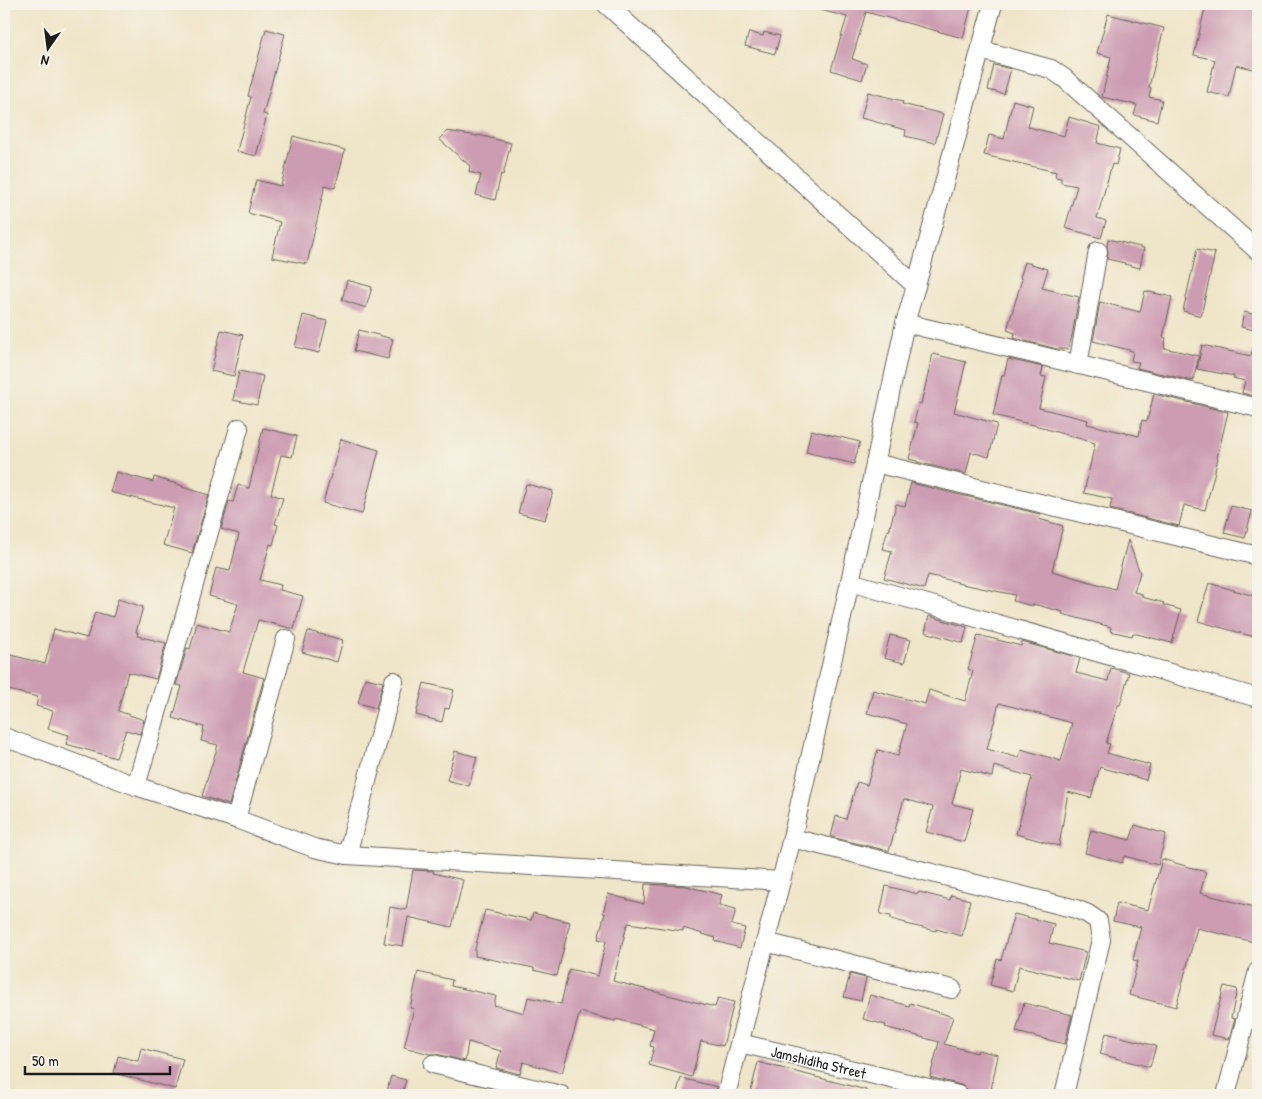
<svg xmlns="http://www.w3.org/2000/svg" width="1262" height="1099" font-family="'Patrick Hand',sans-serif">
<style>
.building{fill:#cc9cb2;fill-rule:evenodd}
.lines{fill:none;stroke-linecap:round;stroke-linejoin:round}
.minor-casing{stroke:#666259;stroke-width:20}
.minor{stroke:#fff;stroke-width:18}
.labels{text-anchor:middle;dominant-baseline:central;stroke-width:4;stroke-linejoin:round;paint-order:stroke}
.street-label{font-size:15px;fill:#1c1c1c;stroke:#f7f3e8}
</style>
<rect width="100%" height="100%" fill="#f7f3e8"/>
<filter id="ink" filterUnits="userSpaceOnUse"><feTurbulence type="fractalNoise" baseFrequency=".02" numOctaves="2"/><feDisplacementMap in="SourceGraphic" scale="10" xChannelSelector="R" yChannelSelector="G"/><feConvolveMatrix kernelMatrix="1 2 1 2 8 2 1 2 1" color-interpolation-filters="sRGB"/></filter>
<filter id="wash" filterUnits="userSpaceOnUse"><feTurbulence type="fractalNoise" baseFrequency=".0096" numOctaves="4" result="noise"/><feDisplacementMap in="SourceGraphic" scale="20" xChannelSelector="R" yChannelSelector="G"/><feGaussianBlur stdDeviation="1.12" result="paint"/><feColorMatrix in="noise" values="0 0 0 0 0 0 0 0 0 0 0 0 0 0 0 0 0 1.4 0 .05"/><feComposite in="paint" operator="in"/></filter>
<g filter="url(#wash)">
<rect width="100%" height="100%" fill="#efe5c9"/>
<g id="blocks">
<!-- building -->
<path class="building" d="M817 4H958L971 7 963 38 866 12 852 59 867 64 862 80 831 70 847 17 817 9Z
M1206 4H1258V70L1236 65 1229 97 1207 92 1215 60 1194 55Z
M1108 14 1164 28 1149 87 1151 88 1149 97 1162 100 1157 121 1134 115 1137 105 1102 97 1111 57 1097 53Z
M266 29 285 34 263 114 267 115 256 156 237 151 251 97 248 96Z
M749 32 763 36 764 32 780 36 775 54 745 46Z
M994 65 1011 69 1004 94 988 90Z
M868 92 903 101 902 104 943 114 935 143 905 136 906 130 861 118Z
M1013 100 1033 106 1028 127 1064 136 1069 117 1101 127 1097 143 1120 149 1116 165 1112 164 1097 218 1106 221 1101 238 1065 228 1077 186 1061 183V178L1055 177 1056 172 984 155 989 135 1004 139Z
M447 131 478 136V135L511 143 503 175 501 174 495 200 476 195 481 175 469 172 470 166 439 139Z
M293 136 345 150 335 188 325 185 307 264 272 257 280 222 248 213 256 180 281 186Z
M1108 239 1144 248 1140 268 1124 264 1125 263 1107 259 1108 252 1107 246Z
M1197 249 1215 253 1201 316 1183 311Z
M1025 262 1048 269 1042 288 1079 297 1072 336 1068 349H1057L1014 338 1015 333 1007 330 1022 279 1020 278Z
M347 280 372 287 366 308 342 300Z
M1145 291 1172 297 1163 337 1166 338 1164 348 1199 356 1193 381 1137 368 1139 362 1131 361 1133 351 1093 341 1100 302 1140 312Z
M1244 312 1258 315V331L1241 327Z
M303 315 327 321 319 353 295 347Z
M221 330 243 335 234 376 211 371Z
M359 330 393 339 388 359 354 351Z
M1202 345 1251 356 1252 352 1258 353V397L1242 393 1245 381 1233 378 1234 376 1197 369Z
M933 354 966 362 954 412 997 424 989 457 971 452 966 474 917 462V461L909 459 918 423 914 422 919 403 921 404Z
M1008 359 1043 367 1041 376 1046 377 1039 408 1088 420 1087 424 1139 436 1142 420 1147 421 1154 394 1228 412 1217 458H1218L1214 475 1205 510 1184 505 1179 526 1110 509 1112 499 1084 493 1095 443 1046 429V428L993 415 1002 375H1004Z
M239 371 263 376 257 405 233 400Z
M263 428 297 436 292 457 281 455 271 494 283 498 275 524 278 525 273 545 270 544 260 580 281 585 280 590 303 596 294 629 258 620 243 672 264 678 229 805 202 796 218 745 201 741 204 727 173 718 182 686 176 685 187 648 190 649 197 623 229 632 238 604 209 596 216 568 230 571 239 534 221 529 229 501 233 502 238 485 249 488Z
M811 430 860 442 854 464 806 452Z
M341 439 379 450 362 514 323 503Z
M116 472 153 482 154 477 183 486 182 487 209 495 192 553 163 545 174 508 110 492Z
M911 483 1040 514 1039 519 1063 526 1052 571 1115 589 1128 540 1140 573 1134 592 1142 594V597L1164 603 1163 605 1181 610 1172 643 1133 633 1132 636 1110 631 1111 627 1062 614 1063 612 1033 604V606L1013 601 1015 595 957 583 958 582 928 575 924 589 884 578 892 551 882 549 888 530 889 531 896 504 905 506Z
M526 484 553 491 545 520 518 513Z
M1231 506 1252 511 1245 538 1224 533Z
M1209 583 1258 597V638L1198 621Z
M118 599 143 607 136 632H138L137 636 166 643 156 679 128 672 118 711 144 720 140 734 126 730 116 758 66 744 69 735 48 729 53 711 36 706 38 697 4 689V653L45 664 54 629 87 638 95 612 113 617Z
M929 616 967 627 963 643 925 632Z
M308 631 343 640 337 662 302 652Z
M890 635 911 640 904 663 884 658Z
M978 635 1021 646 1022 642 1080 658 1076 673 1108 681 1111 668 1129 673 1120 705H1118L1106 743 1110 744 1107 753 1150 765 1146 780 1100 767 1091 798 1068 792 1059 846 1016 834 1032 777 994 766 992 777 961 769 952 804 973 809 964 842 926 832 933 807 904 799 889 851 831 837 836 816 846 819 857 782 867 785 878 750 898 756 907 724 867 713 873 690 925 704 929 690 965 701 973 671 968 669ZM999 703 1072 723 1061 761 1021 749 1019 758 987 749Z
M365 678 383 682 376 708 358 703Z
M424 683 454 690 449 709 445 708 442 722 416 715Z
M455 751 477 757 469 786 447 780Z
M1135 825 1166 834 1158 865 1124 856 1122 863 1085 853 1091 830 1130 840Z
M1162 859 1206 872 1200 893 1258 908V943L1197 928 1176 1007 1129 995 1138 961 1133 960 1141 927 1113 921 1117 903 1148 910Z
M413 870 434 871 433 873 463 880 452 927 408 917 403 946 384 943 390 907 406 910Z
M645 884 686 886 722 895 719 905 736 909 732 925 745 928 740 948 715 941 716 938 683 928V931L628 923V926L627 925 613 981 715 1007 718 998 734 1002 723 1046 701 1041 692 1077 649 1065 654 1047 650 1046 654 1029 616 1019 615 1021 580 1012 562 1073 523 1062 520 1074 496 1068 501 1051 468 1042 465 1061 436 1054H430L404 1047 414 1009 410 1008 418 972 452 980 451 986 496 996 494 1005 524 1013 528 997 561 1004 569 969 598 976 606 941 598 939 605 913H603L608 894 644 904Z
M886 886 918 894 919 892 950 900 951 895 970 900 962 936 936 929V931L906 924V923L891 919V916L880 914Z
M485 910 531 920 533 913 570 922 557 976 534 970V968L475 956V949Z
M1014 914 1054 924 1049 943 1086 952 1079 981 1019 966 1013 991 990 985 997 959 1001 960Z
M850 974 866 978 861 1001 844 997Z
M1224 986 1237 989 1231 1018 1235 1019 1229 1039 1211 1035Z
M870 995 909 1006 910 1003 953 1017 944 1044 977 1053 978 1050 998 1055 990 1095H968V1092L966 1088 961 1085 930 1077 939 1042 885 1027 886 1025 863 1019Z
M1024 1003 1072 1015 1065 1044 1016 1032Z
M1106 1033 1156 1046 1150 1067 1100 1054Z
M141 1048 183 1059 175 1089 114 1073 118 1056 138 1061Z
M758 1062 866 1090V1095H750Z
M391 1076 406 1080 402 1095H386Z
M681 1078 717 1087 716 1095H676Z
M490 1089 514 1094 488 1095Z"/>
</g>
</g>
<g filter="url(#ink)">
<use href="#blocks" fill-opacity="0" stroke="#666259" stroke-width="1"/>
<g class="lines">
<!-- minor casing -->
<g class="minor-casing">
<g id="minor">
<path d="M606 4 916 286"/>
<path d="M981 50 1051 69 1064 78 1258 251"/>
<path d="M905 323 1258 408"/>
<path d="M1078 365 1098 251"/>
<path d="M875 463 1258 556"/>
<path d="M850 582 1258 698"/>
<path d="M4 737 136 786 236 819 314 848 347 855 781 881"/>
<path d="M136 786 239 428"/>
<path d="M236 819 286 639"/>
<path d="M792 838 1076 909 1088 914 1098 921 1101 940 1064 1095"/>
<path d="M347 855 394 681"/>
<path d="M765 942 952 989"/>
<path id="s1" d="M740 1043 958 1095"/>
<path d="M433 1064 561 1095"/>
<path d="M726 1095 792 838 850 582 905 323 916 286 993 4"/>
<path d="M1226 1095 1258 971"/>
</g>
</g>
<!-- minor -->
<use href="#minor" class="minor"/>
</g>
</g>
<g class="labels">
<!-- street labels -->
<g class="street-label">
<text stroke="none"><textPath href="#s1" startOffset="81">Jamshidiha Street</textPath></text>
</g>
</g>
<!-- margin -->
<rect width="1262" height="1099" fill="none" stroke="#f7f3e8" stroke-width="20"/>
<!-- north arrow -->
<g transform="translate(48 48) rotate(194)" stroke="#f7f3e8" stroke-width="4" paint-order="stroke">
<path d="M0-4L9 19L0 12L-9 19Z" fill="#1c1c1c"/>
<text y="-8" font-size="14" font-weight="bold" text-anchor="middle" fill="#1c1c1c">N</text>
</g>
<!-- scale -->
<path d="M25 1066v8h145v-8" fill="none" stroke="#1c1c1c" stroke-width="2.5"/>
<text x="32" y="1066" font-size="15" fill="#1c1c1c" stroke="#f7f3e8" stroke-width="4" paint-order="stroke">50 m</text>
</svg>
